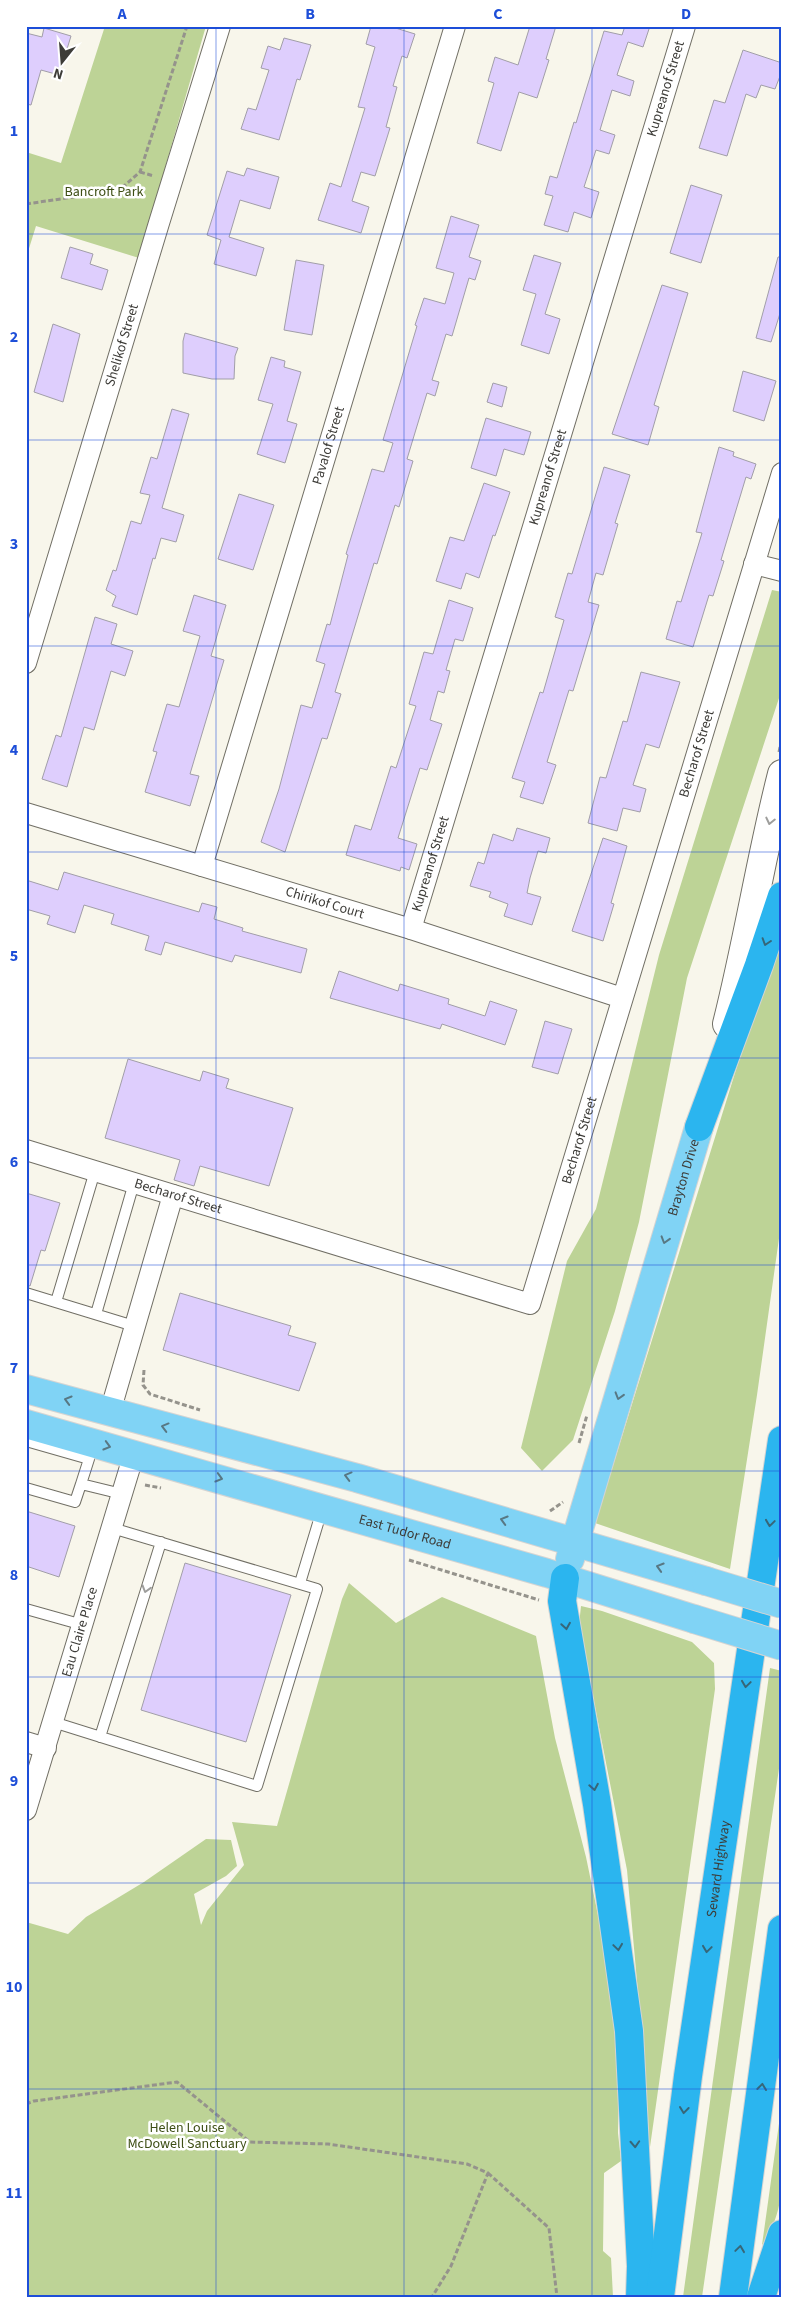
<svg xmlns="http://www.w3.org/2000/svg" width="808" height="2323" font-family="'Source Sans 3',sans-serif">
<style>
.green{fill:#bdd396}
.building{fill:#decefd;stroke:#a19ea8}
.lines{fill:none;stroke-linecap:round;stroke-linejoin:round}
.service-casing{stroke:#716f65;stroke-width:12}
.minor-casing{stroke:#716f65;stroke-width:22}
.secondary-casing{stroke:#716f65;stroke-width:30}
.primary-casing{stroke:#d4d4d3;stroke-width:30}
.motorway-casing{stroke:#d4d4d3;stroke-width:30}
.path{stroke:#95938c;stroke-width:3;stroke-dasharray:5 2.5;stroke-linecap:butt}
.service{stroke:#fff;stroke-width:10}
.minor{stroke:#fff;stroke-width:20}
.secondary{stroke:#fff;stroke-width:28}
.primary{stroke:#80d3f5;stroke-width:28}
.motorway{stroke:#2bb5ef;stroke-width:28}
.primary-bridge-casing{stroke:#d4d4d3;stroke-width:30;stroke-linecap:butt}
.primary-bridge{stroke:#80d3f5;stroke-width:28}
.oneway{stroke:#9e9e9c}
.oneway2{stroke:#376678}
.oneway3{stroke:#587884}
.grid{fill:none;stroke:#1d4ed8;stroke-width:1;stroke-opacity:0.55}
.labels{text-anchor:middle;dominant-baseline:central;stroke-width:5;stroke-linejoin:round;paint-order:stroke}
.street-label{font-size:14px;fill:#3d3c38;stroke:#fff}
.park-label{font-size:14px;fill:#3d4e14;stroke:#fff}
.neatline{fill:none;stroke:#1d4ed8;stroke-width:2}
.grid-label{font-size:16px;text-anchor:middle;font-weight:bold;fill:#1d4ed8}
</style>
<rect width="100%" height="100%" fill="#f8f6eb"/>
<!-- green -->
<path class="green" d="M105 26H206L139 258 36 226 26 258V152L61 163Z
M772 590 782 592V689L687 978 639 1222 615 1311 573 1440 542 1471 521 1448 567 1261 596 1209 659 955Z
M782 922V1217L757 1395 730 1569 595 1523Z
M349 1583 396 1623 442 1597 536 1636 555 1738 586 1857 619 2017 618 2133 621 2161 604 2173 603 2251 611 2258 613 2297H26V1922L68 1934 86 1917 144 1882 206 1839 231 1840 237 1866 226 1876 194 1894 201 1925 207 1911 244 1865 232 1822 277 1826 342 1599Z
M581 1606 602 1611 692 1642 714 1663 715 1689 648 2161 641 2026 627 1870 579 1625Z
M770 1668 782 1671V1748L702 2297H683Z
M782 2102C782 2150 791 2205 762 2245Z"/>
<!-- building -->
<path class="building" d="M371 26H389L415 34 407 58 402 56 393 86 397 87 386 127 390 128 375 176 361 172 352 201 369 207 361 233 318 220 330 183 341 187 365 108 358 107 375 47 366 44Z
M530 26H556L546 59 549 60 537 98 519 92 501 151 477 143 494 83 488 81 495 57 518 65Z
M625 26H650L643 47 628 42 617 75 634 81 630 96 612 90 600 130 615 135 609 154 596 150 584 187 599 192 591 218 574 212 568 232 544 225 553 196 545 194 550 176 557 178 574 122 576 123 604 31 622 35Z
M44 28 71 36 59 75 41 70 31 105 26 104V33L42 37Z
M284 38 311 45 300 80 297 79 279 140 241 129 248 108 256 110 269 70 261 68 268 46 280 50Z
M743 50 782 63V71L775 89 761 85 756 98 746 94 727 156 699 148 714 100 725 103Z
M247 168 279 177 270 209 240 200 229 237 264 248 256 276 214 264 221 240 207 235 227 171 244 176Z
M691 185 722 195 701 263 670 253Z
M451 216 479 225 469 257 481 261 475 280 469 278 452 336 446 334 432 380 439 382 435 396 427 393 407 459 413 461 399 507 395 505 377 564 374 563 335 692 341 694 327 739 322 738 285 852 261 842 279 789 301 705 312 708 325 664 316 661 327 624 330 625 348 555 346 554 372 469 384 472 393 443 383 440 417 326 415 325 424 298 445 304 454 273 436 268Z
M70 247 93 254 90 264 108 270 102 290 61 278Z
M534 255 561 263 545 314 560 319 549 354 521 345 536 294 523 290Z
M778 257H782V307L771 342 756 338Z
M296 260 324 265 312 335 284 330Z
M662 285 688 293 654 405 659 407 648 445 612 434Z
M53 324 80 334 63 402 34 392Z
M185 333 238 348 235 356 234 379H212L183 373V341Z
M271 357 285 361 284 367 301 372 287 421 297 424 285 463 257 454 273 404 258 400Z
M743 371 776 381 764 421 733 411Z
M493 383 507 387 502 407 487 402Z
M172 409 189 414 162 508 184 515 176 542 161 538 155 559 153 558 137 615 112 606 116 596 106 590 113 570 116 571 131 521 141 524 150 495 140 493 151 457 157 459Z
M486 418 531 432 524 455 504 449 496 476 471 468Z
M719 447 734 452 733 456 756 464 751 479 746 477 721 560 724 561 713 596 709 595 693 647 666 639 677 601 681 602 702 533 696 532Z
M604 467 630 475 615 523 618 524 603 575 596 573 588 602 599 605 573 691 569 690 547 762 556 765 543 804 520 797 525 782 512 778 540 692 543 693 564 620 555 617 568 573 572 574Z
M484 483 510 492 495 536 493 535 479 578 466 573 461 589 436 581 450 537 464 541Z
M239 494 274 505 253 570 218 559Z
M194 595 226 605 211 656 224 660 190 774 199 776 190 806 145 792 157 752 153 751 167 704 179 707 200 636 183 631Z
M449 600 473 608 463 641 455 639 446 670 450 671 444 693 438 691 430 720 442 724 427 770 420 768 398 838 417 844 409 870 401 867 400 871 346 855 355 825 371 830 391 766 396 768 416 706 409 704 424 652 433 654Z
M95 617 117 624 111 644 133 651 125 676 111 671 94 730 84 727 67 787 42 779 56 735 61 737Z
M641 672 680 682 659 748 646 744 633 785 646 789 640 812 623 808 617 831 588 823 600 777 606 778 623 721 627 722Z
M517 828 550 838 546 853 538 851 530 878 527 893 541 897 532 925 504 916 508 904 489 897 491 892 470 886 478 862 484 864 493 834 513 841Z
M603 838 627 846 611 903 614 904 603 941 572 931Z
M64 872 199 912 202 903 217 907 214 919 243 928 242 931 307 949 301 973 235 955 232 962 165 942 161 955 145 950 149 936 111 924 114 914 84 905 75 933 47 924 50 916 26 909V880L58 890Z
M339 971 398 991 400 984 449 999 448 1004 485 1016 490 1001 517 1010 505 1045 442 1024 440 1029 330 998Z
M545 1021 572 1029 558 1074 532 1067Z
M128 1059 200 1081 203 1071 229 1079 226 1088 293 1108 269 1186 200 1166 194 1186 174 1180 180 1160 105 1138Z
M26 1193 60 1203 45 1251 41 1250 30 1286 26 1285Z
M180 1293 291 1326 288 1335 316 1343 299 1391 163 1350Z
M26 1511 75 1526 59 1577 26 1566Z
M185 1563 291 1595 246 1742 141 1710Z"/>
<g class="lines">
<!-- service casing -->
<g class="service-casing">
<path id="service" d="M26 1293 134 1326
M56 1302 95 1171
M96 1314 134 1183
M26 1441 89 1459 81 1484
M26 1488 75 1502 81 1484 122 1494
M300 1583 322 1510
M26 1609 83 1625
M53 1722 257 1786 317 1589 112 1528
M100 1737 161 1542"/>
</g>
<!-- minor casing -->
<g class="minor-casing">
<g id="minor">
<path d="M754 564 782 571"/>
<path id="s1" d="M26 663 159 223 220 26"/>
<path id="s2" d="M26 813 411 929 622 998"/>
<path id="s3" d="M202 866 455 26"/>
<path id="s4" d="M411 929 685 26"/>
<path id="s5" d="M26 1150 530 1304 782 473"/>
<path d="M110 1412 173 1195"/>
<path d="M26 1742 46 1748"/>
<path id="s6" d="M26 1810 134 1454"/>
</g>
</g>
<!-- secondary casing -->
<g class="secondary-casing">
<path id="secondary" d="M727 1024C748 941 761 856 782 774"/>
</g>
<!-- primary casing -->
<g class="primary-casing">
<g id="primary">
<path d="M26 1389 357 1478 706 1581"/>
<path id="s7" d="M26 1424 547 1573 694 1619"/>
<path id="s8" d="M570 1559 699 1127"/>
</g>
</g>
<!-- motorway casing -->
<g class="motorway-casing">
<g id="motorway">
<path d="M699 1127 759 965 782 896"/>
<path d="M565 1578 562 1601 597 1804 629 2031 641 2266 640 2297"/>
<path id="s9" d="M660 2297 688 2076 782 1440"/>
<path d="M733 2297 782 1929"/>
<path d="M761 2297 782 2234"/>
</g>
</g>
<!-- path -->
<path class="path" d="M140 172 154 176
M26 204 108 192 124 186 140 172 187 26
M779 752 782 738
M144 1370 143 1385 150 1394 200 1410
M579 1443 587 1415
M145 1485 161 1488
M550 1511 563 1502
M409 1560 539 1600
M26 2104 34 2101 177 2082 250 2142 328 2144 467 2164 488 2173 451 2266 432 2297
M488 2173 549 2228 557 2297"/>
<!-- service -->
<use href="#service" class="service"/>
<!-- minor -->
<use href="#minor" class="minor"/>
<!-- secondary -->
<use href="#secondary" class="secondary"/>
<!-- primary -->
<use href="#primary" class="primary"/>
<!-- motorway -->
<use href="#motorway" class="motorway"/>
<!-- primary-bridge casing -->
<g class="primary-bridge-casing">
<path id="primary-bridge" d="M706 1581 782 1604
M694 1619 782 1646"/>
</g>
<!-- primary-bridge -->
<use href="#primary-bridge" class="primary-bridge"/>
</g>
<!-- one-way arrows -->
<defs><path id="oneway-chevron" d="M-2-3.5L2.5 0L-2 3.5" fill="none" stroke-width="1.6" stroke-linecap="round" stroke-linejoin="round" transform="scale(1.25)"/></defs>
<g class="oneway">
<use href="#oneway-chevron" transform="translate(770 821) rotate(103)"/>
<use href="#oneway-chevron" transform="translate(146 1589) rotate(107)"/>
</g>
<g class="oneway2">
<use href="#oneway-chevron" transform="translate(766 942) rotate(108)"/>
<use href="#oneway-chevron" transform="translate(770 1523) rotate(98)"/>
<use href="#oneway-chevron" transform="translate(566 1626) rotate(81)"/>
<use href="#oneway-chevron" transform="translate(746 1684) rotate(98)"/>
<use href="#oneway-chevron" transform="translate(594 1787) rotate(80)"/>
<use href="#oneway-chevron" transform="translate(618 1947) rotate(82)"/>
<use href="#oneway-chevron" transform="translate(707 1949) rotate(98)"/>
<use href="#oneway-chevron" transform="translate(762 2087) rotate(-83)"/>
<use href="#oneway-chevron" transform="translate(684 2110) rotate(97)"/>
<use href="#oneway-chevron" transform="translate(635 2144) rotate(87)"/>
<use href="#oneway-chevron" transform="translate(740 2249) rotate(-82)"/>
</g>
<g class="oneway3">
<use href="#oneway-chevron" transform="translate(665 1240) rotate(107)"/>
<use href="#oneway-chevron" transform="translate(619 1396) rotate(107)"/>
<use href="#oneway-chevron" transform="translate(68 1400) rotate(-164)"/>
<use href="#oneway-chevron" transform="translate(165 1427) rotate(-165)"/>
<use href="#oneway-chevron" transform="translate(107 1446) rotate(16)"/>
<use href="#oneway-chevron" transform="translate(348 1476) rotate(-165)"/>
<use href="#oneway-chevron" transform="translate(219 1478) rotate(16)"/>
<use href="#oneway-chevron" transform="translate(504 1520) rotate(-164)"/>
<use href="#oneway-chevron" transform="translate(660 1567) rotate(-163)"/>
</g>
<!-- grid -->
<path class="grid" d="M216 26V2297M404 26V2297M592 26V2297M26 234H782M26 440H782M26 646H782M26 852H782M26 1058H782M26 1265H782M26 1471H782M26 1677H782M26 1883H782M26 2089H782"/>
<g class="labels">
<!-- street labels -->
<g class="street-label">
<text stroke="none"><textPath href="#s4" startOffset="878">Kupreanof Street</textPath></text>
<text stroke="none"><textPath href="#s1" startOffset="332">Shelikof Street</textPath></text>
<text stroke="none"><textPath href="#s3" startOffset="439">Pavalof Street</textPath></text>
<text stroke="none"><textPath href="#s4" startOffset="472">Kupreanof Street</textPath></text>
<text stroke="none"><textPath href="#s5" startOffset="1102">Becharof Street</textPath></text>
<text stroke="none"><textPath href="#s4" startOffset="68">Kupreanof Street</textPath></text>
<text stroke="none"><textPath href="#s2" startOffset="312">Chirikof Court</textPath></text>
<text stroke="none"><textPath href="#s5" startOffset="698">Becharof Street</textPath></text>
<text stroke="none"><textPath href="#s8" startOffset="398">Brayton Drive</textPath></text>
<text stroke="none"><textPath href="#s5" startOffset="159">Becharof Street</textPath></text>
<text stroke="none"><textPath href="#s7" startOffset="394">East Tudor Road</textPath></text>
<text stroke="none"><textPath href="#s6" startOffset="186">Eau Claire Place</textPath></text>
<text stroke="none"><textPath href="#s9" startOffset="432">Seward Highway</textPath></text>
</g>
<!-- park labels -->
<g class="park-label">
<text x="104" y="192">Bancroft Park</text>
<text x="187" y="2128">Helen Louise<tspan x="187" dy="16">McDowell Sanctuary</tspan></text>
</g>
</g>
<!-- border -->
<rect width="808" height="2323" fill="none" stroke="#ffffff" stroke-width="55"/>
<!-- north arrow -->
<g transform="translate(62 62) rotate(197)" stroke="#ffffff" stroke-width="4" paint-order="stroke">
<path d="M0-4L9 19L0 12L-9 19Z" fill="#3d3c38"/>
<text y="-8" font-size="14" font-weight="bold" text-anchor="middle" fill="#3d3c38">N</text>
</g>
<rect x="28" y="28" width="752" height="2268" class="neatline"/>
<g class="grid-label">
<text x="122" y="19">A</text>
<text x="310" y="19">B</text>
<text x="498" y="19">C</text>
<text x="686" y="19">D</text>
<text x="14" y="136">1</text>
<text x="14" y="342">2</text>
<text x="14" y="549">3</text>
<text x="14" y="755">4</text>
<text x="14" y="961">5</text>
<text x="14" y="1167">6</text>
<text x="14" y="1373">7</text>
<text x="14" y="1580">8</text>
<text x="14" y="1786">9</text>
<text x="14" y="1992">10</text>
<text x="14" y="2198">11</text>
</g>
</svg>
